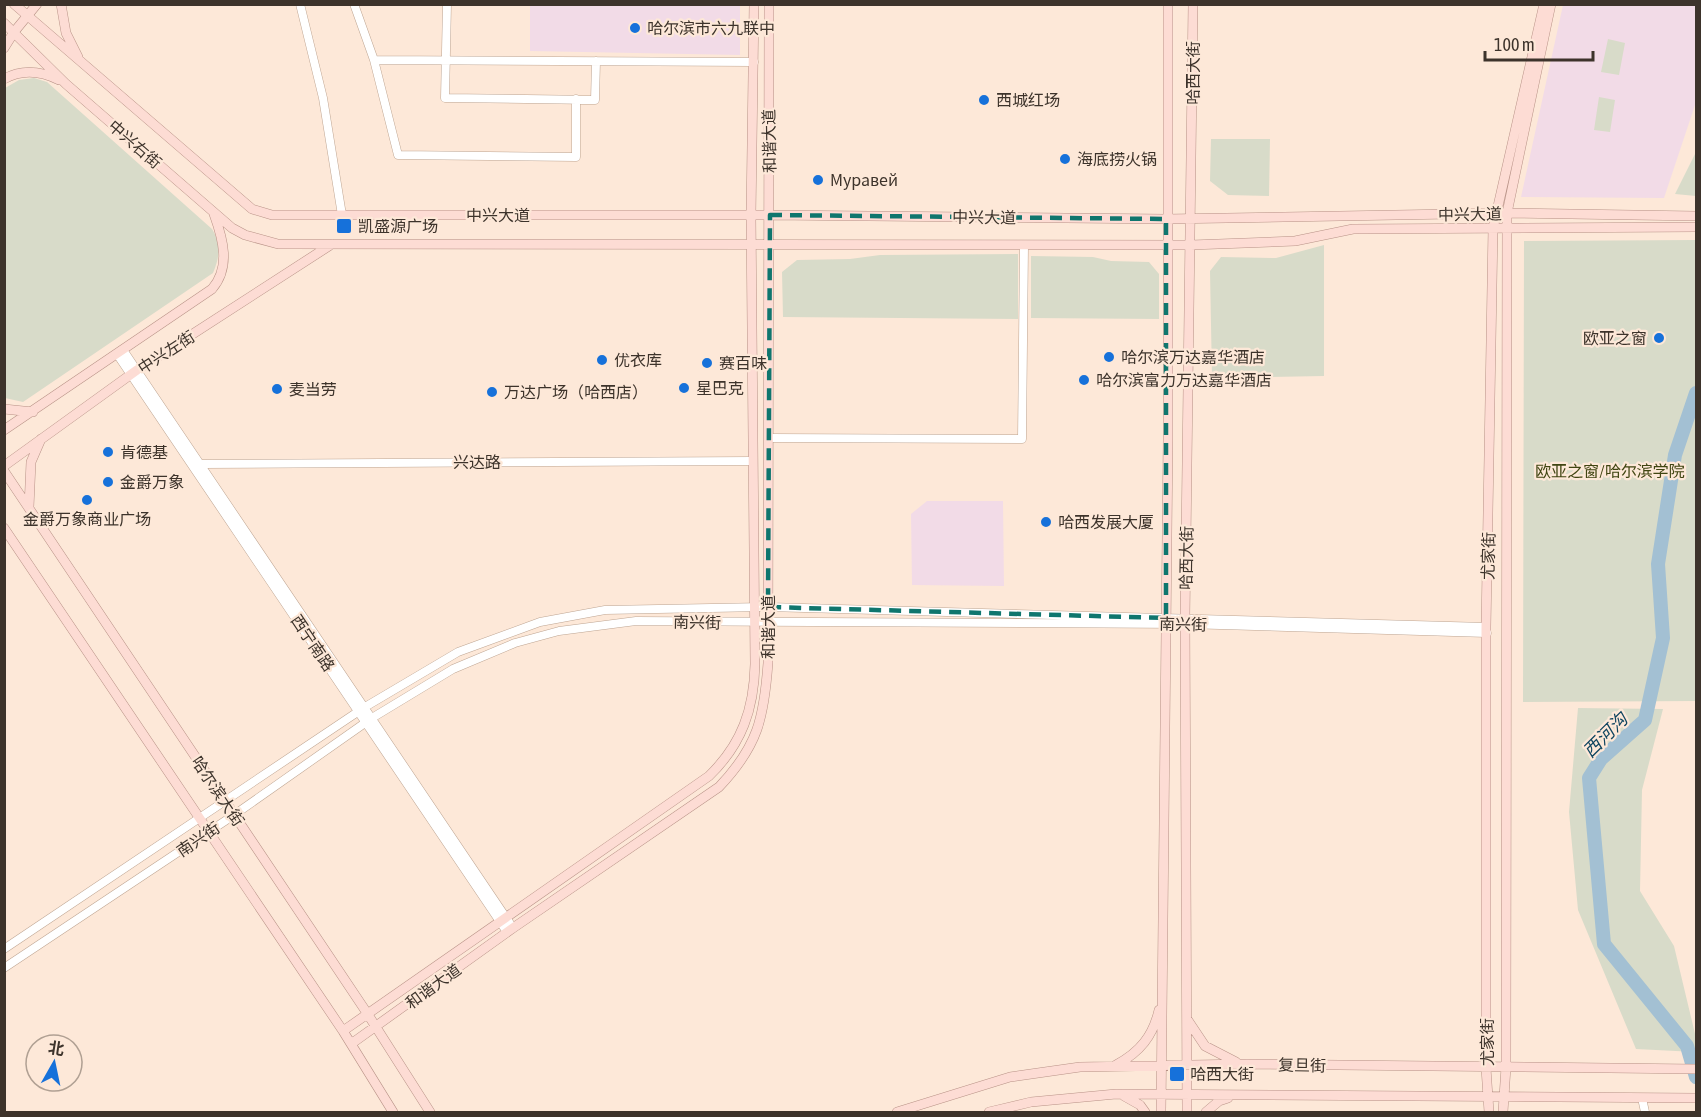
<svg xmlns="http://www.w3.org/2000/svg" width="1701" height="1117" font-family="'Asap Condensed','Noto Sans SC',sans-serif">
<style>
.education{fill:#f2dbe7}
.green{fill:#d8dbc9}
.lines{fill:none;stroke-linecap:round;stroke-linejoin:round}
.river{stroke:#a3c0d3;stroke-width:14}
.minor-casing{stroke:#bea592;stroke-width:9}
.major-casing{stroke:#b89287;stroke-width:10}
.minor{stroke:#fff;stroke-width:8}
.major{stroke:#fddcd4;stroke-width:9}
.marked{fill:none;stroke:#0f766e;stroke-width:4.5;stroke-dasharray:12 8;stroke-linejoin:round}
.poi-dot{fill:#1671da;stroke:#fde8d8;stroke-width:2}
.labels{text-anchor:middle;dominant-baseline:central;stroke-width:4.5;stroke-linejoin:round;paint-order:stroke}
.poi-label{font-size:16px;fill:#3d332b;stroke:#fde8d8;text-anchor:start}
.street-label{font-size:16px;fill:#3d332b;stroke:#fde8d8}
.park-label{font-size:16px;fill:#404512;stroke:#fde8d8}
.water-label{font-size:18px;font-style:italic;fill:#0f4560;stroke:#fde8d8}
</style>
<rect width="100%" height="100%" fill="#fde8d8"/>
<!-- education -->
<path class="education" d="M530 5H740V55L530 51Z
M1563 5H1696V102L1664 198 1521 197Z
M927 501H1003L1004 586 912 585 911 514Z"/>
<!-- green -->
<path class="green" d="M1608 39 1625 43 1619 75 1601 72Z
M34 78 47 82 212 229C221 243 220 257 213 273L23 402 5 398V88L19 80Z
M1599 97 1615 100 1610 132 1594 130Z
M1211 139H1270L1269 196 1228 195 1210 181Z
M1696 152V196L1675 194Z
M1696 240V701L1523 702 1524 241Z
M1324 245V376L1212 378 1210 271 1221 257 1276 258Z
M1018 254V319L783 317 782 272 797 260 850 259 880 255Z
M1031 256 1093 257 1111 261 1149 262 1159 274V319L1031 318Z
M1578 708 1663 709 1642 790 1640 891 1674 946 1696 1038V1052L1636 1049 1578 910 1569 812Z"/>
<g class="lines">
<!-- river -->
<path class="river" d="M1696 393 1675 455 1658 564 1663 638 1645 720 1601 759 1589 778 1604 944 1687 1046 1696 1077"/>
<!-- minor casing -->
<g class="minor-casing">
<path id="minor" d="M300 4 323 98 342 215
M354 4 374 60 754 62
M447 4 445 98 595 100 596 61
M374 60 398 155 576 157V99
M123 350 513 928
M117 354 507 932
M769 438 1022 439 1024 245
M201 464 753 461
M4 949 365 707 458 652 540 622 605 610 768 607 1486 627
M4 968 234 815 372 718 453 669 515 643 559 631 636 621 1185 624 1487 633
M1642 1098 1645 1112"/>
</g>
<!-- major casing -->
<g class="major-casing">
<path id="major" d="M14 4 252 209 272 215H770L1166 219 1507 213 1696 216
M61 4 66 33 78 57
M4 23 66 84 232 228 245 235 278 244 1191 245 1295 241 1353 229 1696 227
M4 48 14 32 37 4
M4 79C22 69 41 71 59 80
M4 409 33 412
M4 430 212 289C231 267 223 239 214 214
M4 466 137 370 332 244
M4 471 367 1013 430 1112
M29 507 31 462 41 439
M4 528 343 1031 393 1112
M1187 1019 1205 1046 1236 1062
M343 1031 709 776C742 744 754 709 755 664L751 215 754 4
M351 1044 513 928 719 787C758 746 764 718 768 663L769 4
M1116 1065C1140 1052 1153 1036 1159 1010
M1124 1096 1140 1105 1145 1112
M897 1112 1010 1077 1080 1067 1247 1064 1696 1069
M989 1112 1031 1102 1116 1094 1696 1098
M1161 1112 1168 439V4
M1187 1112 1185 617 1193 4
M1206 1112 1219 1101 1228 1098
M1489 1112 1486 1068V627L1493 228 1544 4
M1503 1112 1506 1067 1507 213 1551 4"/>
</g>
<!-- minor -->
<use href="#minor" class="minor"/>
<!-- major -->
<use href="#major" class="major"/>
</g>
<!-- marked area -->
<path class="marked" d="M770 215 1166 219V618L768 607Z"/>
<!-- markers -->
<g class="poi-dot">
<circle cx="635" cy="28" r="6"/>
<circle cx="984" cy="100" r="6"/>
<circle cx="1065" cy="159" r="6"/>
<circle cx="818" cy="180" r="6"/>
<rect x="336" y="218" width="16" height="16" rx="3"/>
<circle cx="1659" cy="338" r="6"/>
<circle cx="1109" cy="357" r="6"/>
<circle cx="602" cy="360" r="6"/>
<circle cx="707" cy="363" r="6"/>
<circle cx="1084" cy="380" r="6"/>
<circle cx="684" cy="388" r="6"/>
<circle cx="277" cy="389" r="6"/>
<circle cx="492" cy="392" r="6"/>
<circle cx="108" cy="452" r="6"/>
<circle cx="108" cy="482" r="6"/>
<circle cx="87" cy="500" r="6"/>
<circle cx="1046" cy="522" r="6"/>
<rect x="1169" y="1066" width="16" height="16" rx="3"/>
</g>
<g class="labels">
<!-- poi labels -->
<g class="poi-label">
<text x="647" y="28">哈尔滨市六九联中</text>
<text x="996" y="100">西城红场</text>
<text x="1077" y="159">海底捞火锅</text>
<text x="830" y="180">Муравей</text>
<text x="358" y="226">凯盛源广场</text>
<text x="1647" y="338" text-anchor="end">欧亚之窗</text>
<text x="1121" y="357">哈尔滨万达嘉华酒店</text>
<text x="614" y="360">优衣库</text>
<text x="719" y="363">赛百味</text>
<text x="1096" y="380">哈尔滨富力万达嘉华酒店</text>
<text x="696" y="388">星巴克</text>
<text x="289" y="389">麦当劳</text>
<text x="504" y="392">万达广场（哈西店）</text>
<text x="120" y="452">肯德基</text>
<text x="120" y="482">金爵万象</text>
<text x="87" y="519" text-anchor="middle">金爵万象商业广场</text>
<text x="1058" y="522">哈西发展大厦</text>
<text x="1190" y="1074">哈西大街</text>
</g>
<!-- street labels -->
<g class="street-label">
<text transform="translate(1193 73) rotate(-90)">哈西大街</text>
<text transform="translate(769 141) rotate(-91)">和谐大道</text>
<text transform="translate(135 144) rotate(41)">中兴右街</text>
<text transform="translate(1470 214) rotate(-1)">中兴大道</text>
<text x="498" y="215">中兴大道</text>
<text transform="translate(984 217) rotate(1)">中兴大道</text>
<text transform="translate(166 352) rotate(-33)">中兴左街</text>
<text x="477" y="462">兴达路</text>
<text transform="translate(1488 556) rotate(-89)">尤家街</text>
<text transform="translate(1186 558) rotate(-89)">哈西大街</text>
<text transform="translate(697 622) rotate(1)">南兴街</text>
<text transform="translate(1183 624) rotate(1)">南兴街</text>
<text transform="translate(768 627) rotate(-90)">和谐大道</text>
<text transform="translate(313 643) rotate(56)">西宁南路</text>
<text transform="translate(218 791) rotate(56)">哈尔滨大街</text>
<text transform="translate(198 839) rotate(-34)">南兴街</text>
<text transform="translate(433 986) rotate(-36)">和谐大道</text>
<text transform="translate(1487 1042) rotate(-90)">尤家街</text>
<text transform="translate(1302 1065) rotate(1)">复旦街</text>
</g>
<!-- park labels -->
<g class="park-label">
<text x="1610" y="471">欧亚之窗/哈尔滨学院</text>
</g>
<!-- water labels -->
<g class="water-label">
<text transform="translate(1605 735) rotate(-45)">西河沟</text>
</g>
</g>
<!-- border -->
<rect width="1701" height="1117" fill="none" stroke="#3d332b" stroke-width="12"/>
<!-- north arrow -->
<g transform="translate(54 1063) rotate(9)"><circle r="28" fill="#fde8d8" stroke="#b0a093" stroke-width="1.5"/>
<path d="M0-4.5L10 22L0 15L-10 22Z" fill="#1671da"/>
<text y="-9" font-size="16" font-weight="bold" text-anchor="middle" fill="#3d332b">北</text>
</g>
<!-- scale -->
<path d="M1485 51v9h108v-9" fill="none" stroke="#3d332b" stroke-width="3"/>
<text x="1494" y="51" font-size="18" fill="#3d332b" stroke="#fde8d8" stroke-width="4.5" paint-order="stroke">100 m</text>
</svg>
